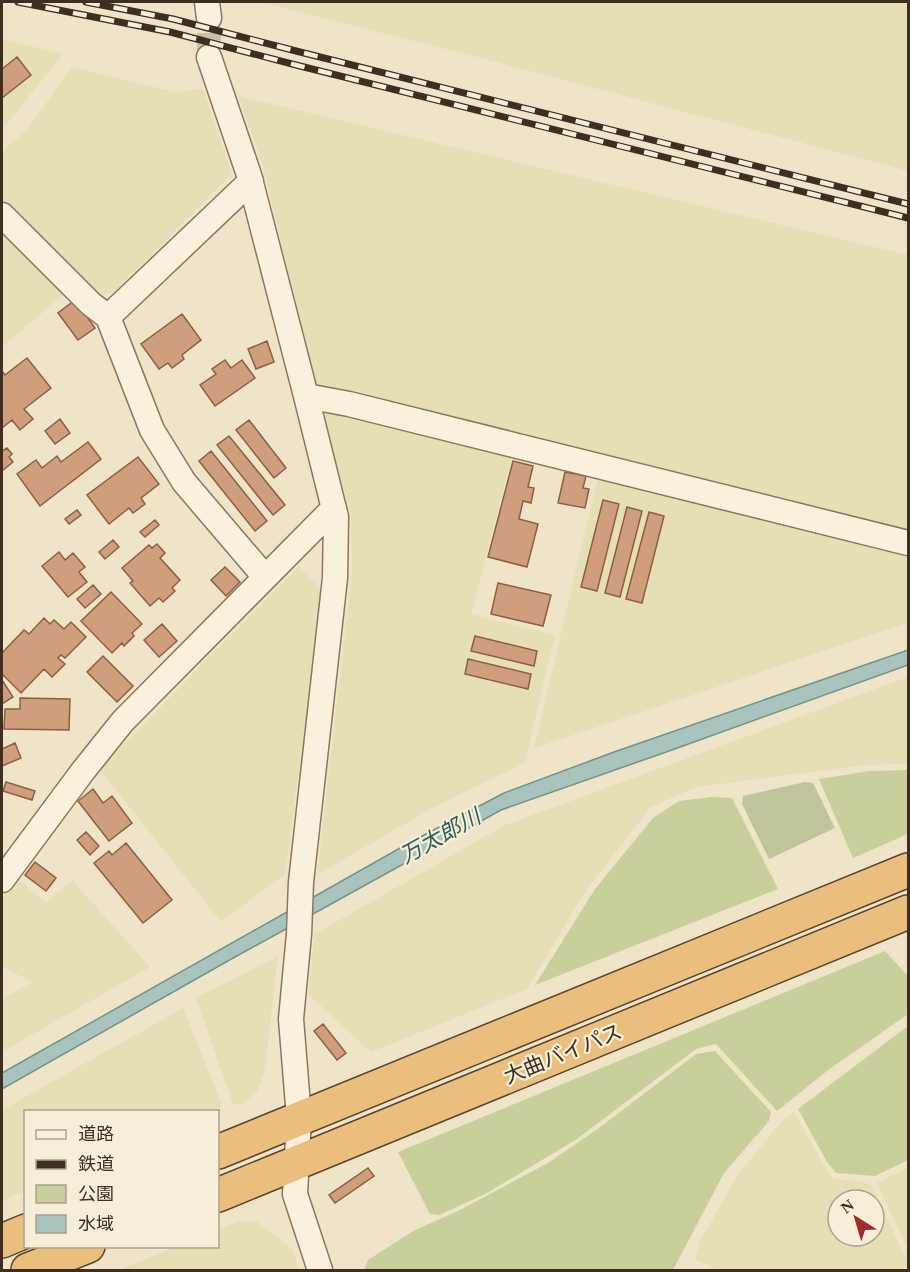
<svg xmlns="http://www.w3.org/2000/svg" width="910" height="1272" font-family="'Times New Roman','Noto Sans JP',serif">
<style>
.farmland{fill:#e6deb5;fill-rule:evenodd}
.green{fill:#c9cf9b}
.cemetery{fill:#bfc49a}
.water{fill:#a9c4bc;stroke:#6f938a;stroke-width:1.5}
.building{fill:#cf9f7d;stroke:#8d5f41;stroke-width:1.5}
.lines{fill:none;stroke-linecap:round;stroke-linejoin:round}
.minor-tunnel{stroke:#ccc0a6;stroke-width:24;stroke-dasharray:24 12;stroke-linecap:butt}
.minor-casing{stroke:#8d765c;stroke-width:27}
.trunk-casing{stroke:#5b4430;stroke-width:36}
.minor{stroke:#faf1dc;stroke-width:24}
.trunk{stroke:#eabe7c;stroke-width:33}
.rail-casing{stroke:#3d2e20;stroke-width:7}
.rail{stroke:#f7eed8;stroke-width:4.5;stroke-dasharray:14;stroke-linecap:butt}
.labels{text-anchor:middle;dominant-baseline:central;stroke-width:4.5;stroke-linejoin:round;paint-order:stroke}
.street-label{font-size:21px;fill:#3d2e20;stroke:#f7eed8}
.water-label{font-size:22px;font-style:italic;fill:#2f5d5a;stroke:#f7eed8}
</style>
<rect width="100%" height="100%" fill="#f0e4c8"/>
<!-- farmland -->
<path class="farmland" d="M259 2H908V171L481 58Z
M2 39 63 54 5 126 2 128Z
M72 67 175 92 203 89 232 174 114 292 104 295 91 294 2 202V152L29 127Z
M238 96 908 255V530L316 385 263 166Z
M2 228 63 295 2 347Z
M334 412 512 456 471 614 555 635 525 763 432 808 317 875 352 572 351 514 322 415Z
M598 477 908 554V623L534 748Z
M299 566 323 591 285 874 221 922 99 769Z
M908 677V764L865 765 697 787 651 807 587 889 527 989 371 1052 308 994 315 934 505 825Z
M17 878 46 903 72 880 150 967 2 1052V999L32 982 2 967V899Z
M278 956 265 1068 257 1092 241 1105 233 1104 196 998Z
M183 1008 221 1102 220 1111 26 1112 25 1191 2 1201V1110Z
M794 1112 823 1164 834 1179 857 1181 871 1184 908 1263V1267L901 1270H719L695 1260 700 1241 738 1175 780 1123ZM838 1200H874V1236H838Z
M908 1167V1250L877 1183Z
M239 1221 258 1222 293 1250 299 1270H118L177 1247 218 1246V1230Z"/>
<!-- green -->
<path class="green" d="M908 770V834L853 858 819 779 870 771Z
M711 797 732 798 778 889 535 985 595 889 653 818 679 801Z
M885 951 908 976V1014L827 1071 777 1111 716 1044 696 1049 577 1139 487 1193 439 1215 430 1214 398 1152Z
M908 1026V1160L875 1176 836 1173 827 1162 798 1109Z
M715 1051 771 1112 769 1121 724 1173 673 1270H364L368 1260 413 1231 460 1210 548 1163 599 1128 696 1054Z"/>
<!-- cemetery -->
<path class="cemetery" d="M805 782 813 783 835 828 769 859 742 804 743 796Z"/>
<!-- water -->
<path class="water" d="M908 650V665L669 751 501 810 226 962 2 1089V1073L409 843 504 793 614 752Z"/>
<!-- building -->
<path class="building" d="M17 57 31 75 2 98V69Z
M75 300 95 328 78 340 58 313Z
M182 314 201 340 182 355 184 359 172 368 168 363 159 369 141 344Z
M267 341 274 362 256 369 248 349Z
M27 358 51 388 24 409 33 419 20 430 12 420 2 428V371L5 375Z
M225 360 231 368 242 360 255 378 215 406 200 385 216 374 212 369Z
M60 419 70 433 55 444 45 431Z
M249 420 286 468 274 478 236 430Z
M229 436 285 505 273 515 217 445Z
M88 442 101 459 40 506 17 474 36 460 42 468 57 456 61 462Z
M7 448 12 454 9 457 13 462 2 471V451Z
M211 451 267 521 255 531 199 461Z
M138 457 159 484 141 498 145 504 133 513 129 508 109 524 87 495Z
M513 461 533 466 528 487 534 488 531 503 523 501 519 519 538 524 527 567 488 557Z
M565 472 586 476 583 488 589 489 585 508 558 503Z
M603 500 619 504 597 591 581 587Z
M627 507 642 511 620 597 605 593Z
M77 510 81 515 69 524 65 519Z
M649 512 664 516 642 603 626 599Z
M155 520 159 525 145 537 140 532Z
M113 540 119 547 105 559 99 552Z
M157 544 165 553 160 558 180 580 172 588 175 591 163 602 159 598 150 606 130 583 133 581 122 568 149 545 152 548Z
M59 552 65 560 73 553 85 567 79 572 87 582 68 597 42 566Z
M225 567 240 582 226 596 211 580Z
M498 583 551 595 543 626 491 614Z
M93 585 101 594 85 608 77 599Z
M111 592 142 624 132 633 134 636 124 646 122 643 112 653 81 621Z
M44 618 50 624 54 620 64 629 71 622 86 637 65 658 61 655 58 658 65 664 52 677 44 669 21 693 2 674V653L24 630 29 634Z
M162 624 177 641 159 657 144 640Z
M475 636 537 651 534 666 471 651Z
M103 656 133 686 117 702 87 672Z
M468 659 531 674 528 689 465 674Z
M2 680 13 697 2 704Z
M20 698 70 699 69 730 4 729 5 709H20Z
M15 743 21 758 2 766V749Z
M6 782 35 791 32 800 3 791Z
M93 789 103 803 112 796 132 823 109 841 78 801Z
M86 832 99 846 90 855 77 840Z
M126 843 172 900 143 923 94 863 109 851 112 855Z
M35 862 56 878 46 891 25 875Z
M323 1024 346 1053 337 1060 314 1031Z
M368 1168 374 1176 335 1203 329 1195Z"/>
<g class="lines">
<!-- minor-tunnel -->
<path class="minor-tunnel" d="M209 57V18"/>
<!-- minor casing -->
<g class="minor-casing">
<path id="minor" d="M207 2 209 18
M209 57 249 175 306 396 336 517 335 578 301 882 299 934 291 1019 299 1118 295 1194 320 1270
M251 181 108 317 152 430 184 482 265 577
M2 215 91 304 108 317
M306 396 349 404 908 543
M2 880 83 771 123 721 334 508"/>
</g>
<!-- trunk casing -->
<g class="trunk-casing">
<path id="trunk" d="M218 1152 908 870
M218 1195 908 912
M2 1241 26 1231
M28 1270 88 1246"/>
</g>
<!-- minor -->
<use href="#minor" class="minor"/>
<!-- trunk -->
<use href="#trunk" class="trunk"/>
<!-- rail casing -->
<g class="rail-casing">
<path id="rail" d="M18 2 170 32 296 65 908 218
M86 2 173 19 300 52 908 204"/>
</g>
<!-- rail -->
<use href="#rail" class="rail"/>
</g>
<g class="labels">
<!-- street labels -->
<g class="street-label">
<text transform="translate(563 1054) rotate(-22)">大曲バイパス</text>
</g>
<!-- water labels -->
<g class="water-label">
<text transform="translate(440 836) rotate(-29)">万太郎川</text>
</g>
</g>
<!-- border -->
<rect width="910" height="1272" fill="none" stroke="#3d2e20" stroke-width="6"/>
<!-- legend -->
<rect x="24" y="1110" width="195" height="138" fill="#f7eed8" stroke="#ada18e" stroke-width="1.5"/>
<rect x="36" y="1130" width="30" height="9" fill="#faf1dc" stroke="#ada18e" stroke-width="1.5"/>
<text x="78" y="1140" font-size="18" fill="#3d2e20">道路</text>
<rect x="36" y="1160" width="30" height="9" fill="#3d2e20" stroke="#ada18e" stroke-width="1.5"/>
<text x="78" y="1170" font-size="18" fill="#3d2e20">鉄道</text>
<rect x="36" y="1185" width="30" height="18" fill="#c9cf9b" stroke="#ada18e" stroke-width="1.5"/>
<text x="78" y="1200" font-size="18" fill="#3d2e20">公園</text>
<rect x="36" y="1215" width="30" height="18" fill="#a9c4bc" stroke="#ada18e" stroke-width="1.5"/>
<text x="78" y="1230" font-size="18" fill="#3d2e20">水域</text>
<!-- north arrow -->
<g transform="translate(856 1218) rotate(323)"><circle r="28" fill="#f7eed8" stroke="#ada18e" stroke-width="1.5"/>
<path d="M0-4.5L10 22L0 15L-10 22Z" fill="#9e2a2b"/>
<text y="-9" font-size="16" font-weight="bold" text-anchor="middle" fill="#3d2e20">N</text>
</g>
</svg>
